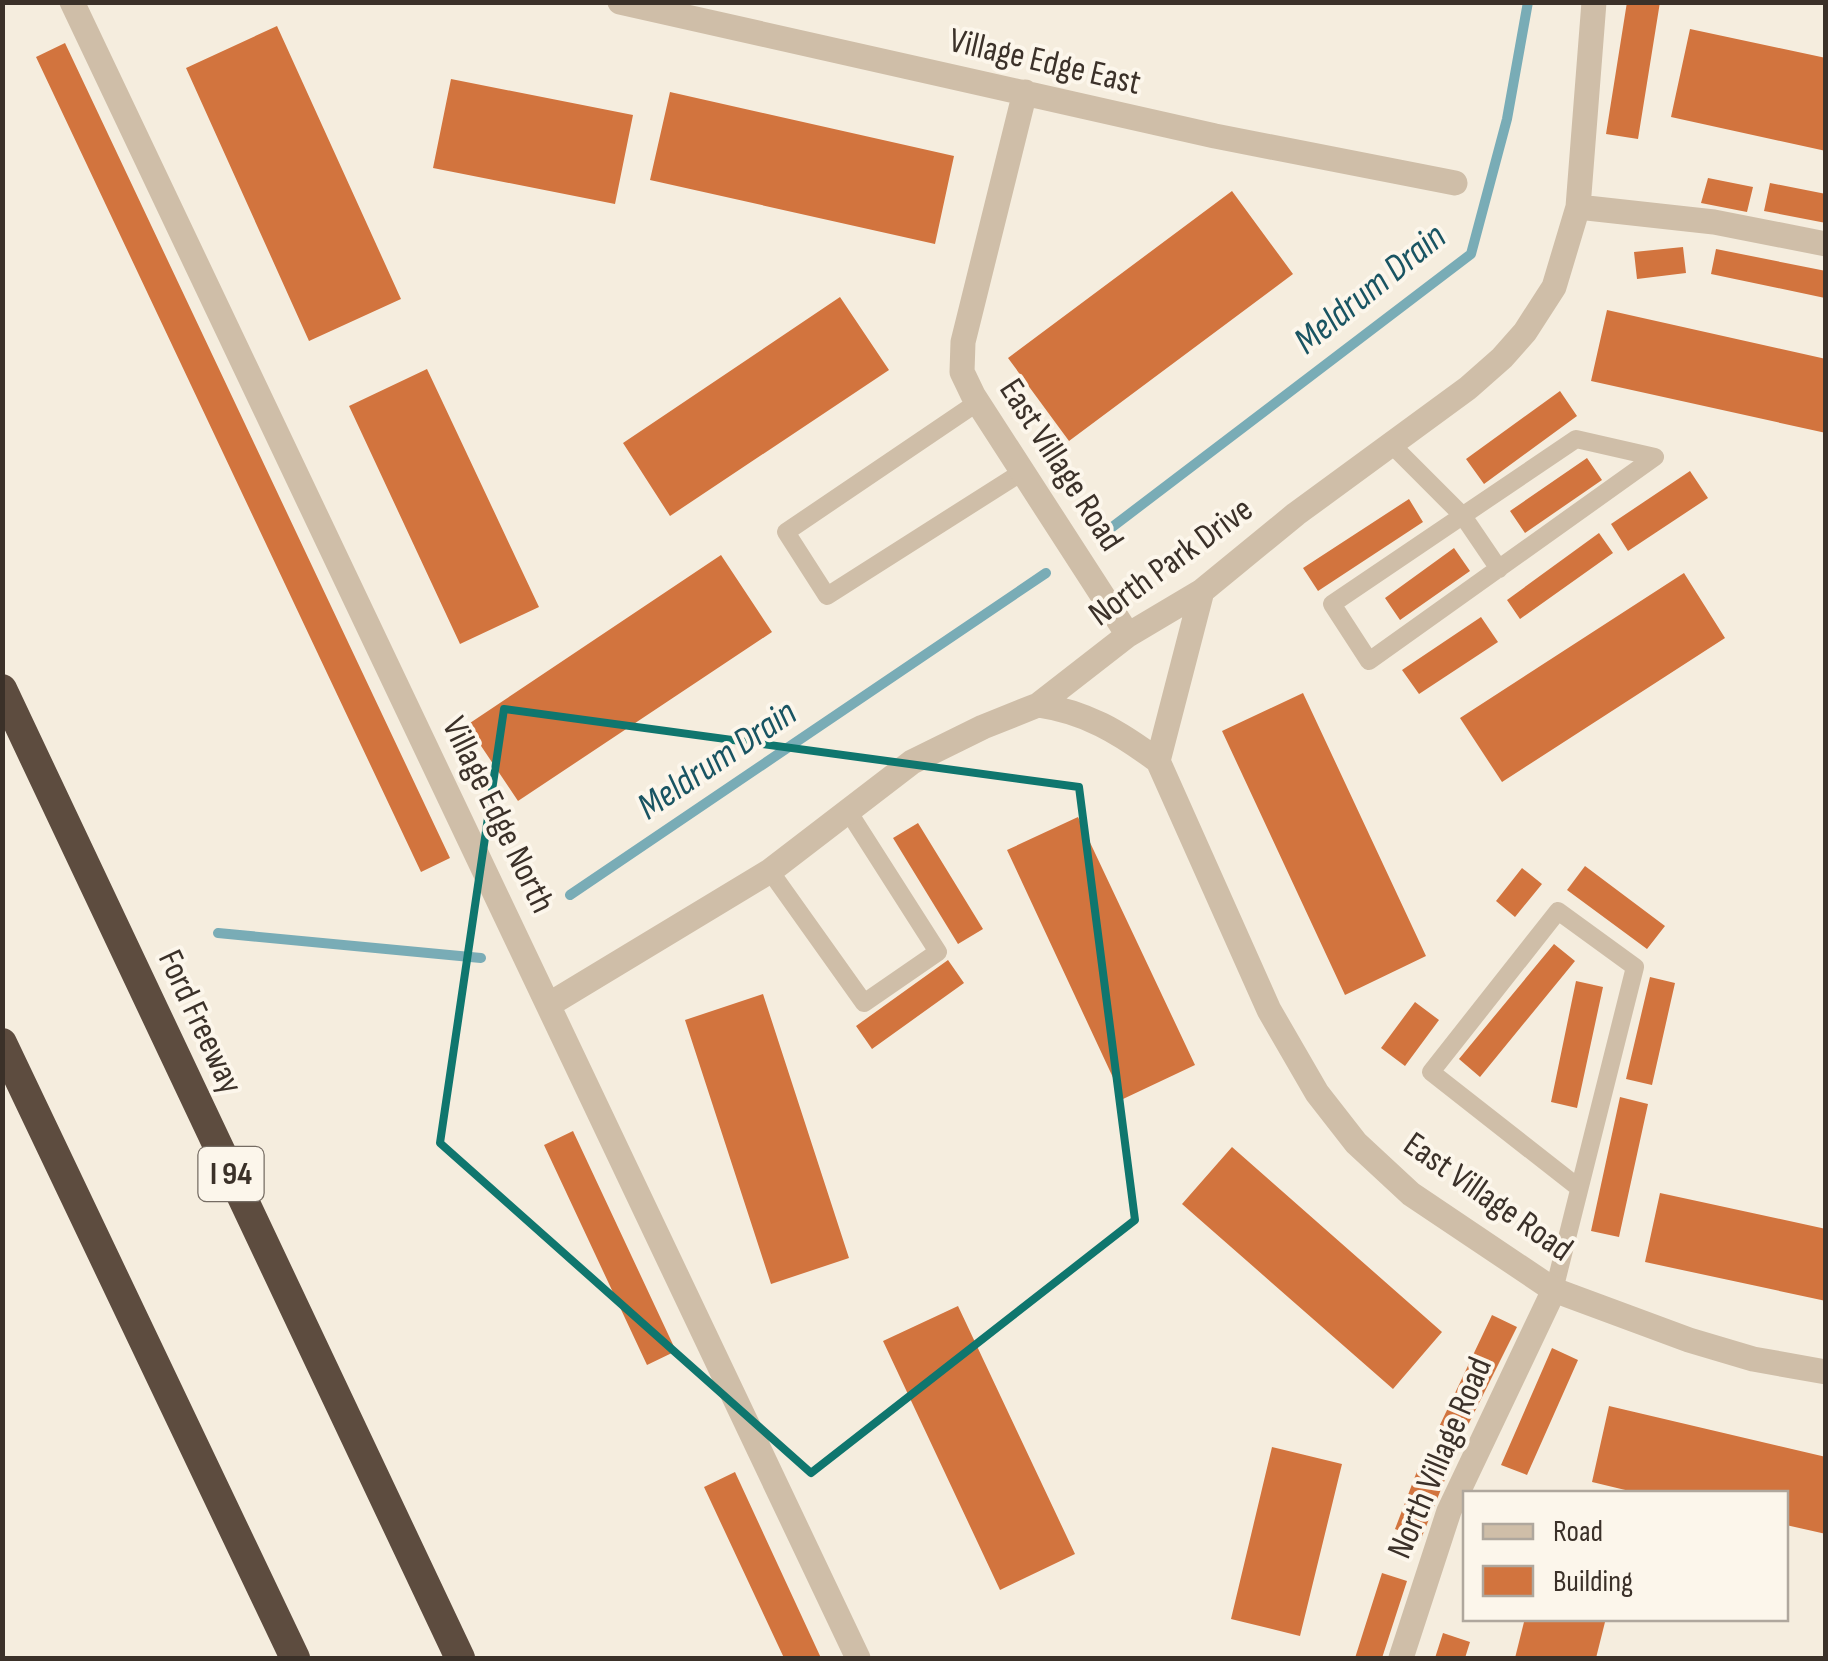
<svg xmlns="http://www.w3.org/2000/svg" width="1828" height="1661" font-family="'Sofia Sans Condensed',sans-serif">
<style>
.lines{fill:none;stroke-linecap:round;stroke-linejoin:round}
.stream{stroke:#79acb6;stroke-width:10}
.building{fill:#d2743e}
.service{stroke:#cfbea8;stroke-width:18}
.minor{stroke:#cfbea8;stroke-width:25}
.motorway{stroke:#5d4c3f;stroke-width:30}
.marked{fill:none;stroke:#0f766e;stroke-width:8;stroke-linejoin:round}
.labels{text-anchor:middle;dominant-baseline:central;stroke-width:8;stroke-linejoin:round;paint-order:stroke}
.shield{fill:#fcf6eb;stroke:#756c63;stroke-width:2.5}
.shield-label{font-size:32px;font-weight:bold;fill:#3b3129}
.street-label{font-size:35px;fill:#3b3129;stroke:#fcf6eb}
.water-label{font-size:38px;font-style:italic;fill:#195462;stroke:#fcf6eb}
</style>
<rect width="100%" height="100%" fill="#f5edde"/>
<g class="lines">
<!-- stream -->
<path class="stream" d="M1107 531 1471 254 1507 119 1528 2
M570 895 1046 573
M218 933 481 958"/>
</g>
<!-- building -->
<path class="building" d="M1627 2H1660L1638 139 1606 134Z
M277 26 401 299 309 341 186 68Z
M1690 29 1826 58V151L1671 117Z
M65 43 450 858 421 872 36 57Z
M451 79 633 115 615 204 433 168Z
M670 92 954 156 935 244 650 180Z
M1708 178 1753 187 1747 212 1701 203Z
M1770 183 1826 194V223L1764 211Z
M1232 191 1293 274 1069 441 1008 358Z
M1683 247 1686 273 1637 279 1634 252Z
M1716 249 1826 271 1825 298 1711 274Z
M840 297 889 370 670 516 623 443Z
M1607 310 1826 359V433L1591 381Z
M427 369 539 607 460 644 349 406Z
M1560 391 1577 416 1484 484 1466 459Z
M1587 458 1602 480 1525 533 1510 511Z
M1690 471 1708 498 1628 551 1611 524Z
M1409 499 1423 522 1318 591 1303 568Z
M1599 533 1613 553 1520 619 1507 600Z
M1454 548 1470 571 1400 620 1385 598Z
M721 555 772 632 518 801 467 725Z
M1684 573 1725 638 1502 782 1460 718Z
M1481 617 1498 642 1419 694 1402 670Z
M1303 693 1426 956 1345 995 1222 731Z
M1078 817 1195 1065 1123 1099 1007 850Z
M918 823 983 929 958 944 893 838Z
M1585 866 1665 926 1647 949 1567 890Z
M1522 868 1542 884 1515 917 1496 901Z
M1554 944 1575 961 1480 1077 1459 1059Z
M948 960 964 983 872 1049 856 1026Z
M1650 977 1675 983 1652 1085 1626 1079Z
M1576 981 1603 987 1577 1108 1551 1102Z
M763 994 849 1258 771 1284 685 1020Z
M1415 1002 1439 1020 1405 1066 1381 1048Z
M1620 1097 1648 1104 1619 1237 1591 1231Z
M573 1131 676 1351 647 1365 544 1145Z
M1232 1147 1442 1332 1393 1389 1182 1204Z
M1660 1193 1826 1229V1301L1645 1262Z
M958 1306 1075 1554 1000 1590 883 1341Z
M1492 1315 1517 1327 1461 1439 1438 1429Z
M1552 1348 1578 1360 1527 1475 1501 1465Z
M1609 1406 1826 1457V1534L1786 1525V1494H1642L1592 1482Z
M1272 1447 1342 1464 1300 1636 1231 1619Z
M1419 1466 1446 1477 1421 1539 1395 1529Z
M735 1472 821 1658H784L704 1487Z
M1382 1573 1407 1581 1382 1658H1355Z
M1525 1618H1606L1596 1658H1515Z
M1443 1633 1470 1642 1465 1658H1435Z"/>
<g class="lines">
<!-- service -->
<path class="service" d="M978 402 786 532 827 596 1022 472
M1576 439 1655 457 1369 661 1332 604Z
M1392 445 1463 516 1499 569
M770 871 864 1003 938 952 848 811
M1554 1290 1635 967 1558 911 1431 1072 1579 1188"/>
<!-- minor -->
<path class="minor" d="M72 2 858 1658
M620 2 1215 136 1455 183
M1025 92 963 342 962 372 973 395 1128 635
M1578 207 1714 222 1826 244
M1202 591 1158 761 1269 1010 1317 1093 1356 1143 1411 1194 1554 1290 1689 1340 1753 1359 1826 1372
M1038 705C1086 712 1119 732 1158 761
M550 1004 770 871 912 762 983 727 1038 705 1128 635 1202 591 1296 514 1468 388 1502 358 1525 332 1554 287 1578 207 1594 2
M1401 1658 1449 1511 1554 1290"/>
<!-- motorway -->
<path class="motorway" d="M2 689 460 1658
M2 1043 295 1658"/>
</g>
<!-- marked area -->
<path class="marked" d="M504 709 1079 787 1135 1220 811 1473 440 1143Z"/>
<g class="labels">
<!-- shield labels -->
<rect class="shield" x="198.5" y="1147" width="65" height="54" rx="8"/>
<g class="shield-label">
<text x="231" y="1174">I 94</text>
</g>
<!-- street labels -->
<g class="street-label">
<text transform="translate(1045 62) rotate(13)">Village Edge East</text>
<text transform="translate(1061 465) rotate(57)">East Village Road</text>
<text transform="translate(1171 562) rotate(-36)">North Park Drive</text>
<text transform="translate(498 815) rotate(64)">Village Edge North</text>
<text transform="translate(200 1022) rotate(65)">Ford Freeway</text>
<text transform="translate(1488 1197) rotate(35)">East Village Road</text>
<text transform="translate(1440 1458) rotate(-67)">North Village Road</text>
</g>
<!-- water labels -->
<g class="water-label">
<text transform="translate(1370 289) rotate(-39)">Meldrum Drain</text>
<text transform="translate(717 760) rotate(-34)">Meldrum Drain</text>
</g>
</g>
<!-- border -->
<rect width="1828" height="1661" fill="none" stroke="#3b3129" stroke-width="10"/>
<!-- legend -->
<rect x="1463" y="1491" width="325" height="130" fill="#fcf6eb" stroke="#afa79d" stroke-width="2.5"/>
<rect x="1483" y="1524" width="50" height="15" fill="#cfbea8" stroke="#afa79d" stroke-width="2.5"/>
<text x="1553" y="1541" font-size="30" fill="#3b3129">Road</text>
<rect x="1483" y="1566" width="50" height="30" fill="#d2743e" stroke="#afa79d" stroke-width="2.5"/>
<text x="1553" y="1591" font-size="30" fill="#3b3129">Building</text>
</svg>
